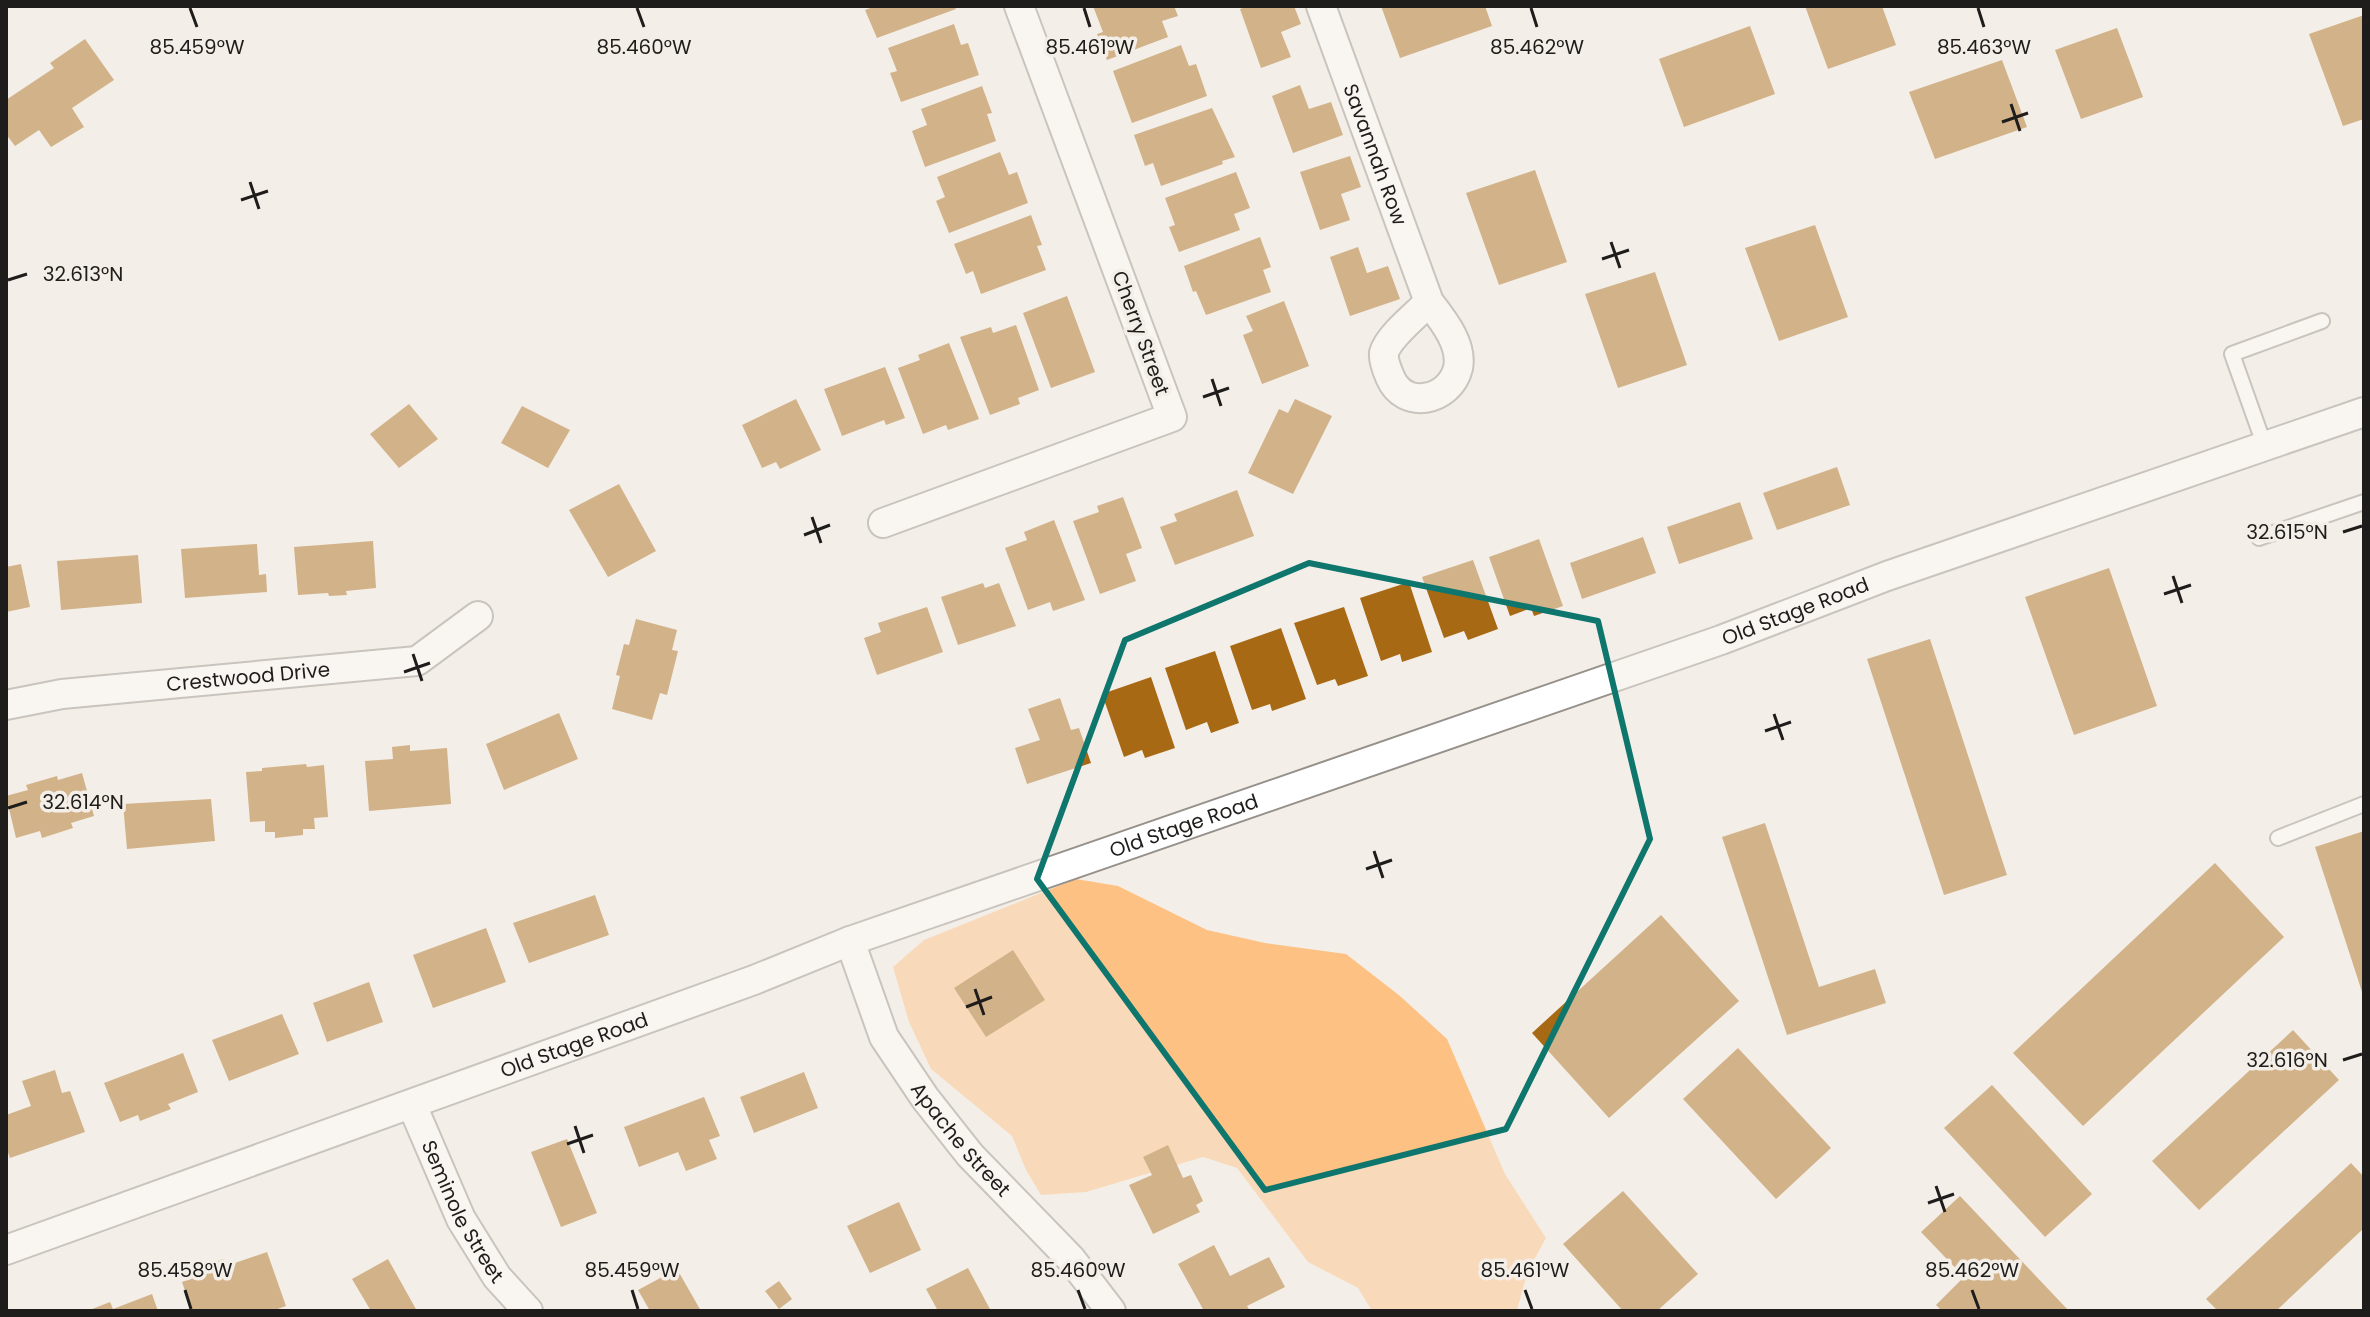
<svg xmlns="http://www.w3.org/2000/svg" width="2370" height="1317" font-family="Poppins,sans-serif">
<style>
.green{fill:#fdc283}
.building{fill:#a86915}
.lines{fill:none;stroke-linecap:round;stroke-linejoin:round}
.lane-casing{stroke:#95908a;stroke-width:18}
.street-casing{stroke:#95908a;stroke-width:32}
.lane{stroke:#fff;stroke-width:14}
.street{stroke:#fff;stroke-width:28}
.marked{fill:none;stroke:#0f766e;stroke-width:6;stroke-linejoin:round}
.ticks{fill:none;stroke:#1f1d1b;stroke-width:3}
.labels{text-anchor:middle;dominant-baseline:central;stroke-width:7;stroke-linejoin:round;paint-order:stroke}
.street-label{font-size:20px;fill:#1f1d1b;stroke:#f4eee8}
.ticks-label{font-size:20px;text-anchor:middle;fill:#1f1d1b;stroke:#f4eee8;stroke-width:7;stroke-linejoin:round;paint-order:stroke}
</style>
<rect width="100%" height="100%" fill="#f4eee8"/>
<!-- green -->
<path class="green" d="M1076 879 1118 886 1207 930 1265 943 1346 954 1400 996 1447 1039 1505 1174 1546 1238 1527 1273 1517 1311H1372L1358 1288 1308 1262 1237 1168 1203 1157 1086 1192 1041 1195 1026 1170 1012 1136 931 1069 909 1022 893 967 924 940Z"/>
<!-- building -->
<path class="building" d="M876 6H954L956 9 877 38 865 10Z
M1093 6H1174L1178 16 1162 21 1168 37 1107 60 1097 34 1103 32Z
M1248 6H1294L1301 24 1281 32 1291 57 1261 68 1240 9Z
M1381 6H1485L1492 26 1400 58Z
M1805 6H1882L1896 45 1828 69Z
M2364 15V119L2343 126 2309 34Z
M954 24 961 45 968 43 979 75 901 102 890 73 897 71 888 48Z
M1750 26 1775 94 1684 127 1659 59Z
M2117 28 2143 97 2081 119 2055 50Z
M85 39 114 80 72 108 84 127 51 147 39 130 15 146 6 134V100L54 68 50 63Z
M1181 45 1189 66 1196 64 1207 96 1132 123 1113 71Z
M2002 60 2027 127 1935 159 1909 92Z
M1300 85 1309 109 1331 102 1343 135 1293 153 1272 96Z
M982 86 992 113 987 114 996 141 925 167 912 131 927 125 921 109Z
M1212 108 1235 157 1222 161 1223 164 1161 186 1153 163 1145 166 1134 135Z
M1000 152 1009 175 1017 172 1028 203 949 233 936 201 945 197 937 177Z
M1350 156 1361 187 1341 194 1350 220 1320 230 1300 172Z
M1535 170 1567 262 1499 285 1466 193Z
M1236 172 1250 208 1234 214 1240 230 1179 252 1169 227 1175 225 1165 198Z
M1031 215 1042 245 1037 246 1046 270 981 294 973 271 966 274 954 244Z
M1815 225 1848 317 1779 341 1745 248Z
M1260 237 1271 267 1263 270 1271 292 1206 315 1196 291 1193 292 1184 266Z
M1358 247 1367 273 1388 266 1400 299 1350 316 1330 257Z
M1655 272 1687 365 1618 388 1585 294Z
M1067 296 1095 372 1051 388 1023 313Z
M1284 301 1309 366 1262 384 1243 335 1253 331 1246 316Z
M1016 325 1039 390 1018 398 1020 404 990 415 960 337 991 327 993 333Z
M949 343 979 419 948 430 946 425 923 434 898 368 920 360 918 355Z
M885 367 905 418 886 425 884 420 842 436 824 389Z
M796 399 821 450 780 469 776 462 762 468 742 425Z
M1295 399 1332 416 1293 494 1248 473 1279 409 1288 413Z
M409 404 438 439 399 468 370 434Z
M522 406 570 430 548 468 501 443Z
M1837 467 1850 505 1777 530 1763 493Z
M619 484 656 551 608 577 569 510Z
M1237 490 1254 536 1175 565 1160 527 1177 521 1174 514Z
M1123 497 1142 548 1126 554 1136 581 1100 594 1073 521 1099 512 1097 506Z
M1740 502 1753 539 1679 564 1667 527Z
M1054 520 1085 600 1053 611 1050 602 1028 610 1005 548 1027 540 1024 532Z
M1643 537 1656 573 1582 599 1570 563Z
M1539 539 1563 606 1534 616 1531 608 1510 616 1489 557Z
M373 541 376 588 346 591 347 595 329 596 328 593 298 595 294 547Z
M257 544 259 575 266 574 267 592 185 598 181 549Z
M138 555 142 603 61 610 57 561Z
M1473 560 1498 629 1468 640 1464 631 1444 638 1422 577Z
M21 564 30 607 6 612V567Z
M2109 568 2157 706 2074 735 2025 597Z
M1409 582 1432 652 1402 662 1400 654 1381 661 1360 598Z
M983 583 985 588 999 583 1016 626 958 645 941 597Z
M927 607 943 652 877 675 864 638 881 632 878 623Z
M1344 607 1368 676 1338 686 1335 679 1317 685 1294 623Z
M636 619 677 630 672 650 678 651 667 695 660 693 652 720 612 709 620 676 616 675 624 644 629 645Z
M1281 628 1306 699 1272 711 1270 704 1252 710 1230 646Z
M1930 639 2007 875 1944 895 1867 659Z
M1215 651 1239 723 1211 733 1207 722 1186 730 1165 668Z
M1151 677 1175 748 1145 758 1142 750 1124 757 1102 694Z
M1060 698 1071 730 1079 728 1091 763 1027 784 1015 748 1040 740 1028 709Z
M559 713 578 759 504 790 486 744Z
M410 745V751L447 748 451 804 369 811 365 761 393 759 392 747Z
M306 764 307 767 324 765 328 817 314 818 315 829H303V835L275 838V832H265V821L250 822 246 772 262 771V768Z
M82 773 94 816 71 823 73 828 42 838 40 831 16 838 6 796 28 790 26 785 57 776 58 780Z
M211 799 215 841 127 849 123 804Z
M1765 823 1819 987 1875 969 1886 1003 1787 1035 1722 837Z
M2364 831V994L2363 995 2315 847Z
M2215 863 2284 937 2083 1126 2013 1053Z
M595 895 609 935 529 963 513 923Z
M1661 915 1739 1001 1609 1118 1532 1033Z
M486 928 506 982 433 1008 413 955Z
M1013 950 1045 1000 986 1037 954 988Z
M369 982 383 1022 327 1042 313 1003Z
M282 1014 299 1054 229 1081 212 1040Z
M2293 1030 2339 1080 2199 1210 2152 1161Z
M1738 1048 1831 1148 1776 1199 1683 1099Z
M183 1053 198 1092 168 1104 171 1109 140 1121 138 1115 120 1122 104 1083Z
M55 1070 62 1093 70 1091 85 1132 10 1158 6 1147V1115L31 1106 22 1081Z
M804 1072 818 1108 754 1133 740 1097Z
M1992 1085 2092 1194 2045 1237 1944 1128Z
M704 1097 720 1136 709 1140 717 1159 686 1171 678 1152 639 1167 624 1127Z
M567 1139 597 1213 561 1227 531 1152Z
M1168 1145 1183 1178 1191 1175 1203 1201 1196 1205 1200 1212 1153 1234 1129 1185 1152 1175 1143 1157Z
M2351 1163 2364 1177V1228L2276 1311H2218L2206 1299Z
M1623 1191 1698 1274 1657 1311H1623L1563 1244Z
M1960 1196 2069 1311H1942L1936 1305 1964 1277 1921 1232Z
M899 1202 921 1250 870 1273 847 1226Z
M1214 1245 1230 1276 1269 1257 1285 1287 1247 1306 1250 1311H1204L1178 1264Z
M267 1252 286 1306 272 1311H192L182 1282 203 1274 201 1267 223 1259 226 1266Z
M388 1259 417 1311H371L352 1279Z
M968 1268 991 1311H938L926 1289Z
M677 1269 701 1311H650L638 1290Z
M779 1281 792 1299 779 1309 765 1291Z
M152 1294 158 1311H87L110 1302 113 1309Z"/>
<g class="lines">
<!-- lane casing -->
<g class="lane-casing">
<path id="lane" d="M2265 447 2232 354 2322 321
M2259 538 2364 502
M2278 838 2364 804"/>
</g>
<!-- street casing -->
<g class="street-casing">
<g id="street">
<path id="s1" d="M1321 6 1429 302C1442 319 1463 344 1458 368 1450 401 1404 411 1390 377 1387 370 1383 360 1384 353 1388 337 1417 314 1429 302"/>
<path d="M883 523 1172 417 1019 6"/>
<path id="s2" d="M6 705 62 694 417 661 478 616"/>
<path id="s3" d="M850 941 884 1037 925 1098 970 1155 1071 1259 1111 1311"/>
<path id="s4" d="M412 1105 461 1219 497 1277 528 1311"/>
<path id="s5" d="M6 1250 754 980 850 941 1721 640 1887 576 2364 412"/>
</g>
</g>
<!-- lane -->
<use href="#lane" class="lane"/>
<!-- street -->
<use href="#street" class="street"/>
</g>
<!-- marked area -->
<path d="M0 0H2370V1317H0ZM1309 563 1598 621 1650 839 1506 1129 1265 1190 1037 879 1125 640Z" fill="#f4eee8" fill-opacity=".55" fill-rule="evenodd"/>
<path class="marked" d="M1309 563 1598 621 1650 839 1506 1129 1265 1190 1037 879 1125 640Z"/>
<!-- ticks -->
<path class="ticks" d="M190 8 197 27M637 8 644 27M1084 8 1090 27M1531 8 1537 27M1978 8 1984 27M2011 104 2020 131M2002 122 2028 113M250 182 259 209M241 200 268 191M1611 242 1620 268M1602 259 1629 250M8 280 27 274M1212 379 1221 406M1203 397 1229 388M812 517 821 543M2343 532 2362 526M804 535 830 525M2173 576 2182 603M2164 594 2191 585M413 654 422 681M404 672 430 663M1774 714 1783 740M1765 731 1791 722M8 808 27 802M1374 851 1383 878M1366 869 1392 860M975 989 984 1015M966 1007 992 997M2343 1060 2362 1054M575 1126 584 1153M567 1144 593 1135M1936 1186 1945 1212M1928 1203 1954 1194M185 1290 191 1309M632 1290 638 1309M1078 1290 1085 1309M1525 1290 1532 1309M1972 1290 1979 1309"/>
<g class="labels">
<!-- street labels -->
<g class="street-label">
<text stroke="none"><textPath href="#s1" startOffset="158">Savannah Row</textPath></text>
<text transform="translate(1141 333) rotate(70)">Cherry Street</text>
<text stroke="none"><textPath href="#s5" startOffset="1900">Old Stage Road</textPath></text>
<text stroke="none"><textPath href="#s2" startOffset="244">Crestwood Drive</textPath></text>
<text stroke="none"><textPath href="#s5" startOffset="1252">Old Stage Road</textPath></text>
<text stroke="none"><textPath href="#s5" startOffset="604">Old Stage Road</textPath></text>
<text stroke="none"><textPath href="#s3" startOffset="230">Apache Street</textPath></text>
<text stroke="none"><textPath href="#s4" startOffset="118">Seminole Street</textPath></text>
</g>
</g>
<g class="ticks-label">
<text x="197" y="54">85.459°W</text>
<text x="644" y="54">85.460°W</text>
<text x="1090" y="54">85.461°W</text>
<text x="1537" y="54">85.462°W</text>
<text x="1984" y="54">85.463°W</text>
<text x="83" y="281">32.613°N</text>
<text x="2287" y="539">32.615°N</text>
<text x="83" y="809">32.614°N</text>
<text x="2287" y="1067">32.616°N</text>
<text x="185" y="1277">85.458°W</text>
<text x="632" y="1277">85.459°W</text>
<text x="1078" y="1277">85.460°W</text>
<text x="1525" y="1277">85.461°W</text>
<text x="1972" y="1277">85.462°W</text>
</g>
<!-- border -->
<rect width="2370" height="1317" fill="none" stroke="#1f1d1b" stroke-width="16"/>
</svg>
